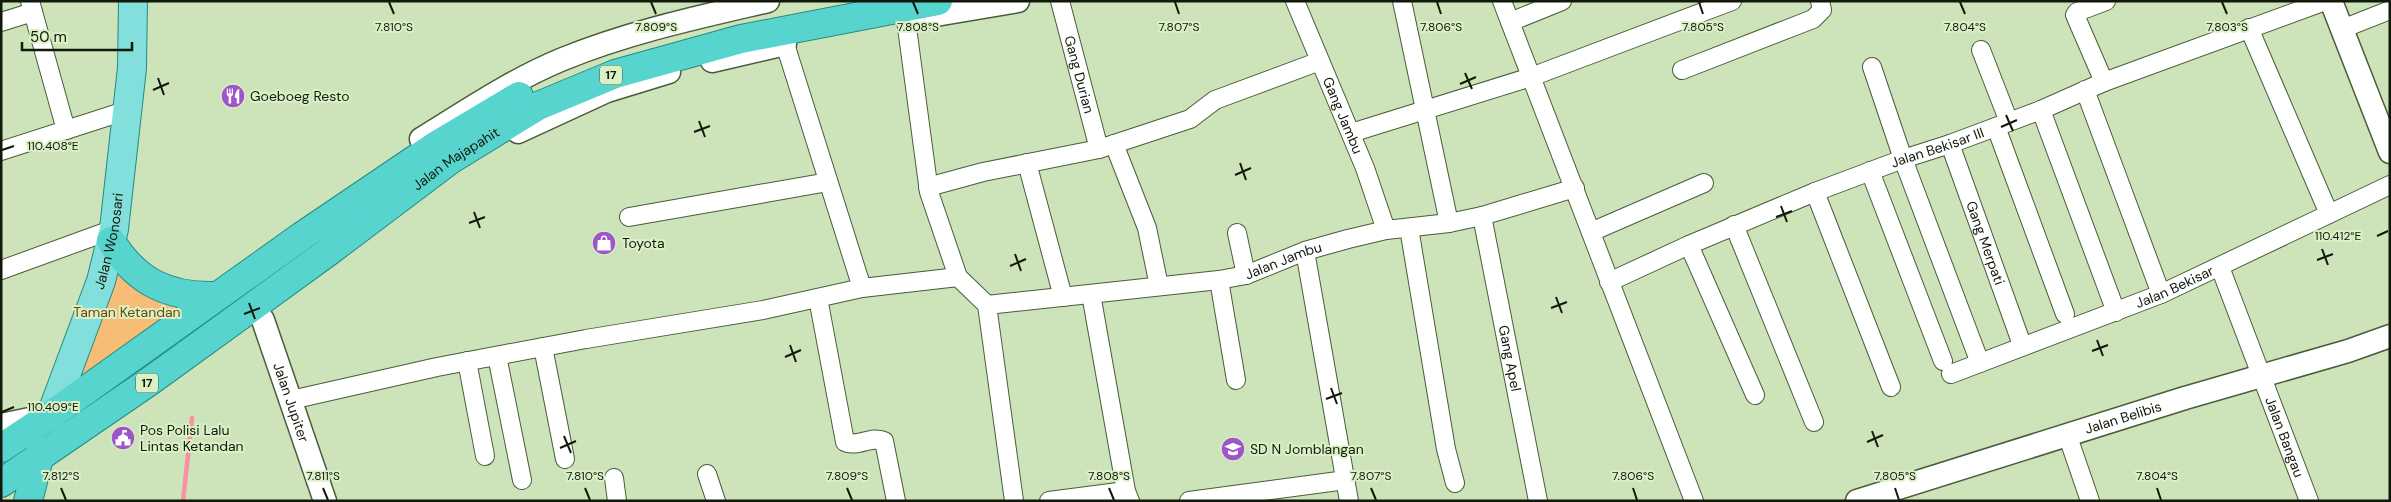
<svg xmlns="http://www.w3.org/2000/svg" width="2391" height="502" font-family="'DM Sans',sans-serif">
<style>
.green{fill:#f7bd77}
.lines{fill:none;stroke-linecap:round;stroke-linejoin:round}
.stream{stroke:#f892a2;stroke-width:4.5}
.minor-casing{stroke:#495c38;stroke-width:20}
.tertiary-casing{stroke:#495c38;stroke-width:25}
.primary-casing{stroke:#248b82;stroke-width:30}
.trunk-casing{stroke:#248b82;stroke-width:30}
.minor{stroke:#fff;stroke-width:18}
.tertiary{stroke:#fff;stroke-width:22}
.primary{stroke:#82dfdb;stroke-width:28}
.trunk{stroke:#58d4cf;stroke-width:28}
.ticks{fill:none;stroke:#11190a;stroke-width:2}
.labels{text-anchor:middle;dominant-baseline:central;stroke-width:4;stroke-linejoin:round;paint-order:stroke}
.shield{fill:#daf1c7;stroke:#4d5a43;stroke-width:1}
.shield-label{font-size:12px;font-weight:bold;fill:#11190a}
.street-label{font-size:14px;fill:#11190a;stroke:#daf1c7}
.poi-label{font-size:14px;fill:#11190a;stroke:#daf1c7;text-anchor:start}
.park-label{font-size:14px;fill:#724806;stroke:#daf1c7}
.ticks-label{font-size:12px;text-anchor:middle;fill:#11190a;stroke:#daf1c7;stroke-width:4;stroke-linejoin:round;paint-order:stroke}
</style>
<rect width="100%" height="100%" fill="#cde4ba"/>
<!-- green -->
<path class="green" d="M109 257 194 303 60 400Z"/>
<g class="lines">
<!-- stream -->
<path class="stream" d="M183 501 192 418"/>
<!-- minor casing -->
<g class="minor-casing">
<g id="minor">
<path d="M30 1 66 130"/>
<path id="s1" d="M1060 1 1099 149"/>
<path id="s2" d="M1295 1 1365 168 1386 230"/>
<path d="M1402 1 1449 223"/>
<path d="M1502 1 1694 501"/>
<path d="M906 20 929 192 958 277 987 305 1014 501"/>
<path d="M1 22 33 12"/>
<path d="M1510 22 1562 1"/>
<path d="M2249 28 2329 214"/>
<path d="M2342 29 2390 10"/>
<path d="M785 44 862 288"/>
<path d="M1981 50 2009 122"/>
<path d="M1872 67 1903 159 1980 363"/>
<path d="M1682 70 1813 19 1822 10 1820 1"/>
<path d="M2104 82 2075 15 2077 12 2106 1"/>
<path d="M2085 90 2161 294"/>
<path d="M2041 110 2116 312"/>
<path d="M1996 127 2065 314"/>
<path d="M1351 133 1531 77 1732 1"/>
<path d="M1114 144 1147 228 1159 286"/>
<path id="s3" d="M1950 144 2021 342"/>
<path d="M1 151 128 110"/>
<path d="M1027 163 1063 297"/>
<path d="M1870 171 1943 361"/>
<path d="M928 187 983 172 1099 149 1190 119 1215 100 1320 61"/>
<path d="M1815 192 1891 387"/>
<path id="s4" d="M1482 216 1538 501"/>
<path d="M629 217 828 182"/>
<path d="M1734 225 1814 422"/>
<path d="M1409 228 1446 449 1455 483"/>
<path d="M1591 232 1704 183"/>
<path d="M1237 233 1246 275"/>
<path d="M1689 245 1755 395"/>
<path d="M1305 251 1349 501"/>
<path id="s5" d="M2220 267 2309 501"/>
<path d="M1 270 114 229"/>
<path d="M1219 280 1236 380"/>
<path id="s6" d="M1609 282 1689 245 1815 192 1903 159 1950 144 2041 110 2104 82 2325 1"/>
<path d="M1091 294 1126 491 1130 501"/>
<path d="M818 298 845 442C857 448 872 435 884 441L896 501"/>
<path id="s7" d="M987 305 1219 280 1246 275 1305 251 1348 239 1386 230 1449 223 1482 216 1575 188"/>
<path d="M543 347 565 459"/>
<path d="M497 356 522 480"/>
<path d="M467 361 485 456"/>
<path id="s8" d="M1951 374 2161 294 2390 185"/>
<path d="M291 400 437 367 586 339 763 310 862 288 958 277"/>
<path d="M2067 434 2090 501"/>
<path d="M707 474 716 501"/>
<path d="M614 478 617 501"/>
<path d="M1049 501 1126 491"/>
<path d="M1189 501 1346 480"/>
</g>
</g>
<!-- tertiary casing -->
<g class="tertiary-casing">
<g id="tertiary">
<path d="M2331 1 2390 152"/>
<path d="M912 19 1018 1"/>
<path d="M712 61 785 44"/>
<path d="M518 132 607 91 669 72"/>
<path d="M421 139C468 110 512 80 563 59 629 32 699 17 768 1"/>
<path id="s9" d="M253 305 263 320 325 501"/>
<path d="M1 425 44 416"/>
<path id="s10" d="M1857 501 2185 398 2348 351 2390 336"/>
</g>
</g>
<!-- primary casing -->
<g class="primary-casing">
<g id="primary">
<path id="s11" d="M51 415 101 281 114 229 132 68 133 1"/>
</g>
</g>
<!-- trunk casing -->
<g class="trunk-casing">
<g id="trunk">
<path d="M111 241C136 282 168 297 215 296"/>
<path d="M1 448 51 415 302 236 435 146 519 96"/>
<path id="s12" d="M1 483 150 381 328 252 450 160 538 106 615 74 741 39 938 1"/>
<path d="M28 501 41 450"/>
</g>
</g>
<!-- minor -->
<use href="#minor" class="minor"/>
<!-- tertiary -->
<use href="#tertiary" class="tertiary"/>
<!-- primary -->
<use href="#primary" class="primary"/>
<!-- trunk -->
<use href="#trunk" class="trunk"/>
</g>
<!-- ticks -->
<path class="ticks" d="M389 2 394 14M651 2 656 14M913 2 918 14M1175 2 1179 14M1437 2 1441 14M1699 2 1703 14M1960 2 1965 14M2222 2 2227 14M1465 73 1472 89M158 78 164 95M1460 84 1476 77M153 90 169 83M2006 115 2013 131M699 121 705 137M2001 127 2017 120M694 132 710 126M2 150 14 146M1240 163 1246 180M1235 175 1251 168M1781 206 1787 222M474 212 480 228M1776 217 1792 211M469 223 485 217M2377 236 2388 231M2322 249 2328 265M1015 254 1021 271M2317 260 2333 254M1010 266 1026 259M1556 297 1562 313M249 303 255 319M1551 308 1567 302M244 314 260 308M2097 340 2103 356M790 345 796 362M2092 351 2108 345M785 357 801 350M1331 388 1337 404M1326 399 1342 393M2 412 14 407M1872 431 1878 447M564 436 571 453M1867 442 1883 435M560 448 576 441M61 488 66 500M323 488 328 500M585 488 590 500M847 488 852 500M1109 488 1114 500M1371 488 1376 500M1633 488 1637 500M1895 488 1899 500M2157 488 2161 500"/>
<!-- icons -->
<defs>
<g id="restaurant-disc" transform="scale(1.25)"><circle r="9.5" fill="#9d55c9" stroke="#daf1c7"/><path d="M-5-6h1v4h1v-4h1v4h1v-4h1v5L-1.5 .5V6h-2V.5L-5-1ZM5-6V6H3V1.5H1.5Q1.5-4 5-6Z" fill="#fff"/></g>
<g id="shop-disc" transform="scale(1.25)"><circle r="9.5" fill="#9d55c9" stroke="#daf1c7"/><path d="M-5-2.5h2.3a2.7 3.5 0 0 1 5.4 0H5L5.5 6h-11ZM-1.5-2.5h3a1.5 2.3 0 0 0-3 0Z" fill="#fff"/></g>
<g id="civic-disc" transform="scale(1.25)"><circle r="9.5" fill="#9d55c9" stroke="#daf1c7"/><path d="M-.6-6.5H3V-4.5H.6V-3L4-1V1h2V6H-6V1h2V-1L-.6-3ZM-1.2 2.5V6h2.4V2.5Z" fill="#fff"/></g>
<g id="school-disc" transform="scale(1.25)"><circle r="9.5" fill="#9d55c9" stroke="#daf1c7"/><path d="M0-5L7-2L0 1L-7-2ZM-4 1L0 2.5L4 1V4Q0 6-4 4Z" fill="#fff"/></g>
</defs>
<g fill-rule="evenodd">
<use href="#restaurant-disc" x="233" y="96"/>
<use href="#shop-disc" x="604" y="243"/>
<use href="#civic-disc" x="123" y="438"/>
<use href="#school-disc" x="1233" y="449"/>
</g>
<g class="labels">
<!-- shield labels -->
<g class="shield">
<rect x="600" y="65.5" width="22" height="19" rx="4"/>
<rect x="136" y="373.5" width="22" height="19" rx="4"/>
</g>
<g class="shield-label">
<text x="611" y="75">17</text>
<text x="147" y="383">17</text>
</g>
<!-- street labels -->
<g class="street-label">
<text stroke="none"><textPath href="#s1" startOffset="76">Gang Durian</textPath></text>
<text stroke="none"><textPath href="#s2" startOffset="124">Gang Jambu</textPath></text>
<text stroke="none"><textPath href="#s6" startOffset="355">Jalan Bekisar III</textPath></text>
<text stroke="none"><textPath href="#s12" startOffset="559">Jalan Majapahit</textPath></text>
<text stroke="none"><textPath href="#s11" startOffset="184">Jalan Wonosari</textPath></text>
<text stroke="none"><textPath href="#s3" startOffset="105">Gang Merpati</textPath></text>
<text stroke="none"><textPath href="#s7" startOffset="301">Jalan Jambu</textPath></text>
<text stroke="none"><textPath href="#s8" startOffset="240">Jalan Bekisar</textPath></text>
<text stroke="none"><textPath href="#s4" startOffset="145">Gang Apel</textPath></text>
<text stroke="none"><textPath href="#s9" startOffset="105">Jalan Jupiter</textPath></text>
<text stroke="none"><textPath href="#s10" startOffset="279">Jalan Belibis</textPath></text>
<text stroke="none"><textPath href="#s5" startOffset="182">Jalan Bangau</textPath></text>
</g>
<!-- poi labels -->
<g class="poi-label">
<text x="250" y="96">Goeboeg Resto</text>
<text x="622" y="243">Toyota</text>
<text x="140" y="430">Pos Polisi Lalu<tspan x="140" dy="16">Lintas Ketandan</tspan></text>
<text x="1250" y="449">SD N Jomblangan</text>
</g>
<!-- park labels -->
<g class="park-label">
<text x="127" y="312">Taman Ketandan</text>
</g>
</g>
<g class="ticks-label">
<text x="394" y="31">7.810°S</text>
<text x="656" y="31">7.809°S</text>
<text x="918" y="31">7.808°S</text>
<text x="1179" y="31">7.807°S</text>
<text x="1441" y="31">7.806°S</text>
<text x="1703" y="31">7.805°S</text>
<text x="1965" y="31">7.804°S</text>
<text x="2227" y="31">7.803°S</text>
<text x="53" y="150">110.408°E</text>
<text x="2338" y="240">110.412°E</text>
<text x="53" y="411">110.409°E</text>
<text x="61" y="480">7.812°S</text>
<text x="323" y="480">7.811°S</text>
<text x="585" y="480">7.810°S</text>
<text x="847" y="480">7.809°S</text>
<text x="1109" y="480">7.808°S</text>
<text x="1371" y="480">7.807°S</text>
<text x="1633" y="480">7.806°S</text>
<text x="1895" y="480">7.805°S</text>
<text x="2157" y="480">7.804°S</text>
</g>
<!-- border -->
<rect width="2391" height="502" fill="none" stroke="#11190a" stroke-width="5"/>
<!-- scale -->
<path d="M22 42v8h110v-8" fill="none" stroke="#11190a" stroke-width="2.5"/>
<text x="30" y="42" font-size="15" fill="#11190a" stroke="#daf1c7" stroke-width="4" paint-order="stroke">50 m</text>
</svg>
